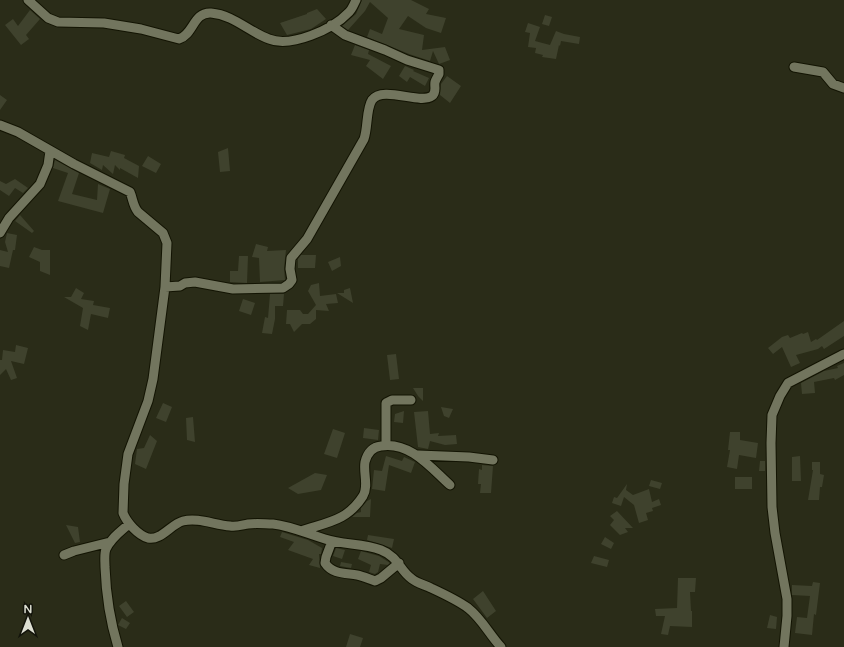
<svg xmlns="http://www.w3.org/2000/svg" width="844" height="647" font-family="'Varela Round',sans-serif">
<style>
.building{fill:#3f422d}
.lines{fill:none;stroke-linecap:round;stroke-linejoin:round}
.minor-casing{stroke:#131403;stroke-width:11}
.minor{stroke:#72755e;stroke-width:9}
</style>
<rect width="100%" height="100%" fill="#2a2c18"/>
<!-- building -->
<path class="building" d="M362 0H411L429 9 426 14 446 18 441 33 426 28 408 16 399 29 424 35 422 50 445 47 450 60 439 64 433 51 430 61 409 54 367 37 370 29 382 34 388 18 370 2 365 11 348 30 342 26 356 14Z
M317 9 326 19 311 29 287 35 280 23 307 14V13Z
M30 10 40 19 26 35 29 39 21 45 5 25 13 19 18 26Z
M545 15 552 17 549 26 542 24Z
M528 23 540 27 535 41 550 45 556 31 564 34 580 37 579 44 561 41 560 46 559 45 556 59 542 57 543 55 535 53 536 48 528 47 530 33 525 32Z
M355 45 369 50 368 54 391 66 383 79 366 66 370 60 351 55Z
M405 66 414 70 413 71 429 78 425 86 410 77 407 82 399 76Z
M447 76 461 86 450 103 440 95 441 84Z
M0 95 7 100 0 110Z
M228 148 230 171 220 172 218 152Z
M111 151 125 155 124 158 139 166 138 178 120 168V170L115 165 113 174 103 165 102 170 90 163 92 153 109 157Z
M148 156 161 164 156 173 142 166Z
M55 160 79 173 72 194 97 200 98 184 110 189 103 213 58 201 68 173 53 168Z
M15 179 28 188 23 193 15 188 9 196 0 190V181L6 184Z
M20 215 34 231 32 233 15 221Z
M7 233 17 235 15 250H13L9 268 0 266V250L8 252 5 242Z
M256 244 268 247 267 251 286 250 284 268 285 280 260 282 259 258 252 257Z
M34 247 42 250H50V275L40 271V262L29 257Z
M301 255H316L315 268H298V259Z
M239 256H248L247 283 230 282V271H238Z
M340 257 341 266 332 271 328 262Z
M319 283 320 296 336 294 338 303 326 304 329 311 316 310V319L310 324H302L294 332 290 324H286L287 310H300L303 314H308L316 305 308 291 311 285Z
M76 288 84 293 81 299 94 301 93 305 110 308 108 318 91 314 88 330 80 326 83 308 64 297H71Z
M350 288 353 303 337 293H344V290Z
M270 294H284L283 306H275V319L272 334 262 333 265 317 268 318Z
M243 299 255 303 251 315 239 311Z
M844 321V336L824 349 822 346 818 349 796 355 800 363 791 367 782 347 773 354 768 348 782 337 788 335 790 338 802 333 803 334 808 332 811 342 816 339 817 340Z
M16 345 28 348 24 364 11 361 17 378 11 380 6 369 0 375V360H2L3 350 15 352Z
M396 354 399 379 390 380 387 355Z
M844 363V375L835 380 834 378 814 382 815 393 802 394 801 383 824 371 838 368 837 366Z
M413 388H423V401L418 396Z
M163 403 172 407 166 422 156 418Z
M441 407 453 409 449 418 444 416Z
M404 411 403 423 394 422 395 414Z
M428 411 430 434 439 433 438 436 456 435 457 444 445 445 430 441 428 449 418 447 414 412Z
M193 417 195 442 187 440 186 418Z
M364 428 379 430 378 440 363 438Z
M333 429 345 433 337 458 324 454Z
M730 432H740V440L758 443 756 458 739 455 737 469 727 467 730 450H728Z
M150 435 157 441 146 469 135 464 137 449 144 448Z
M386 456 402 461 404 457 415 462 411 473 389 465 385 491 372 489 374 470 382 471Z
M800 456 801 481H792V457Z
M760 461H765V471H759Z
M812 462H820V474L824 475 822 487H820L819 500H808L813 470H812Z
M482 465 493 466 491 493H480L481 484H478L479 469 482 470Z
M315 473 327 475 321 490 298 494 288 488Z
M735 477H752V489H735Z
M651 480 662 483 660 489 649 486Z
M627 484 626 490 633 495 649 489 652 502 659 499 661 505 652 508 653 511 646 513 648 520 639 523 634 505 624 497 621 506 612 503 614 497 617 498Z
M371 499 370 517H352L357 513 361 512V508L367 501Z
M617 511 633 528H625L628 532 620 535 610 525 614 520 610 516Z
M66 525 78 527 80 542 75 543Z
M282 532 308 540 322 548 321 554H319L320 568 309 565 313 559 288 550 294 542 280 537Z
M368 535 394 539 392 548 367 540Z
M605 537 614 543 611 549 601 544Z
M336 548 345 550 342 559 333 556Z
M361 551 379 556 390 563 388 565 380 564 378 572 375 574 369 572 371 565 358 559Z
M594 556 609 560 607 567 591 563Z
M341 562 352 564 351 568 340 566Z
M678 578H696L695 592H690L691 611H692V627L670 626 668 635 661 634 665 616H656L655 609 677 608Z
M813 582 820 583 816 615 814 614 812 635 795 633 797 617 807 618 810 596 792 595V585L812 586Z
M483 591 496 611 487 618 473 599Z
M126 601 134 612 127 617 119 606Z
M770 615 777 617 776 629 767 628Z
M122 618 130 623 126 629 118 625Z
M350 634 363 638 360 647H346Z"/>
<g class="lines">
<!-- minor casing -->
<g class="minor-casing">
<path id="minor" d="M28 0 48 18 58 22 104 23 141 29 179 39C194 34 193 12 211 13 234 15 249 32 269 39 291 48 333 29 348 13 352 10 354 4 356 0
M794 67 823 72 833 84 844 88
M0 125 18 132 74 164 130 192C133 199 133 206 138 212L163 233 167 243 165 287 153 379 148 401 128 454 124 484 123 513C127 523 138 535 148 538 161 541 171 524 183 521 198 517 215 525 230 526 237 527 242 525 248 524 257 523 265 524 273 524 291 526 308 534 325 539 343 545 363 543 381 550 399 557 399 570 412 579 417 583 425 585 431 588 444 594 457 600 468 608 482 619 489 634 501 647
M0 233 9 218 40 184 48 165 50 151
M165 287 180 286 185 283 195 282 233 289 283 288 289 284 292 280 290 269 291 258 307 239 364 139C368 128 366 109 372 100 383 85 420 105 432 96 437 92 434 87 435 82 436 79 438 76 439 74V70L407 60 385 50 345 35 331 25
M386 445V403L392 400H411
M418 455 469 457 493 460
M301 531C328 522 347 521 363 496 369 486 363 473 365 462 367 454 372 447 381 446 410 441 431 468 450 485
M332 541 326 557 325 563C332 574 345 573 357 575 363 576 369 579 375 581L381 578 399 563
M64 555 74 551 110 542
M118 647C110 621 106 594 105 567 105 561 104 554 106 549 111 538 121 531 129 524
M784 647 787 616V599L775 533 772 507 771 443 772 415 780 396 788 383 844 354"/>
</g>
<!-- minor -->
<use href="#minor" class="minor"/>
</g>
<!-- north arrow -->
<g transform="translate(28 619)" stroke="#13140b" stroke-width="3" paint-order="stroke">
<path d="M0-3L7 15L0 10L-7 15Z" fill="#dddfd2"/>
<text y="-6" font-size="11" font-weight="bold" text-anchor="middle" fill="#dddfd2">N</text>
</g>
</svg>
